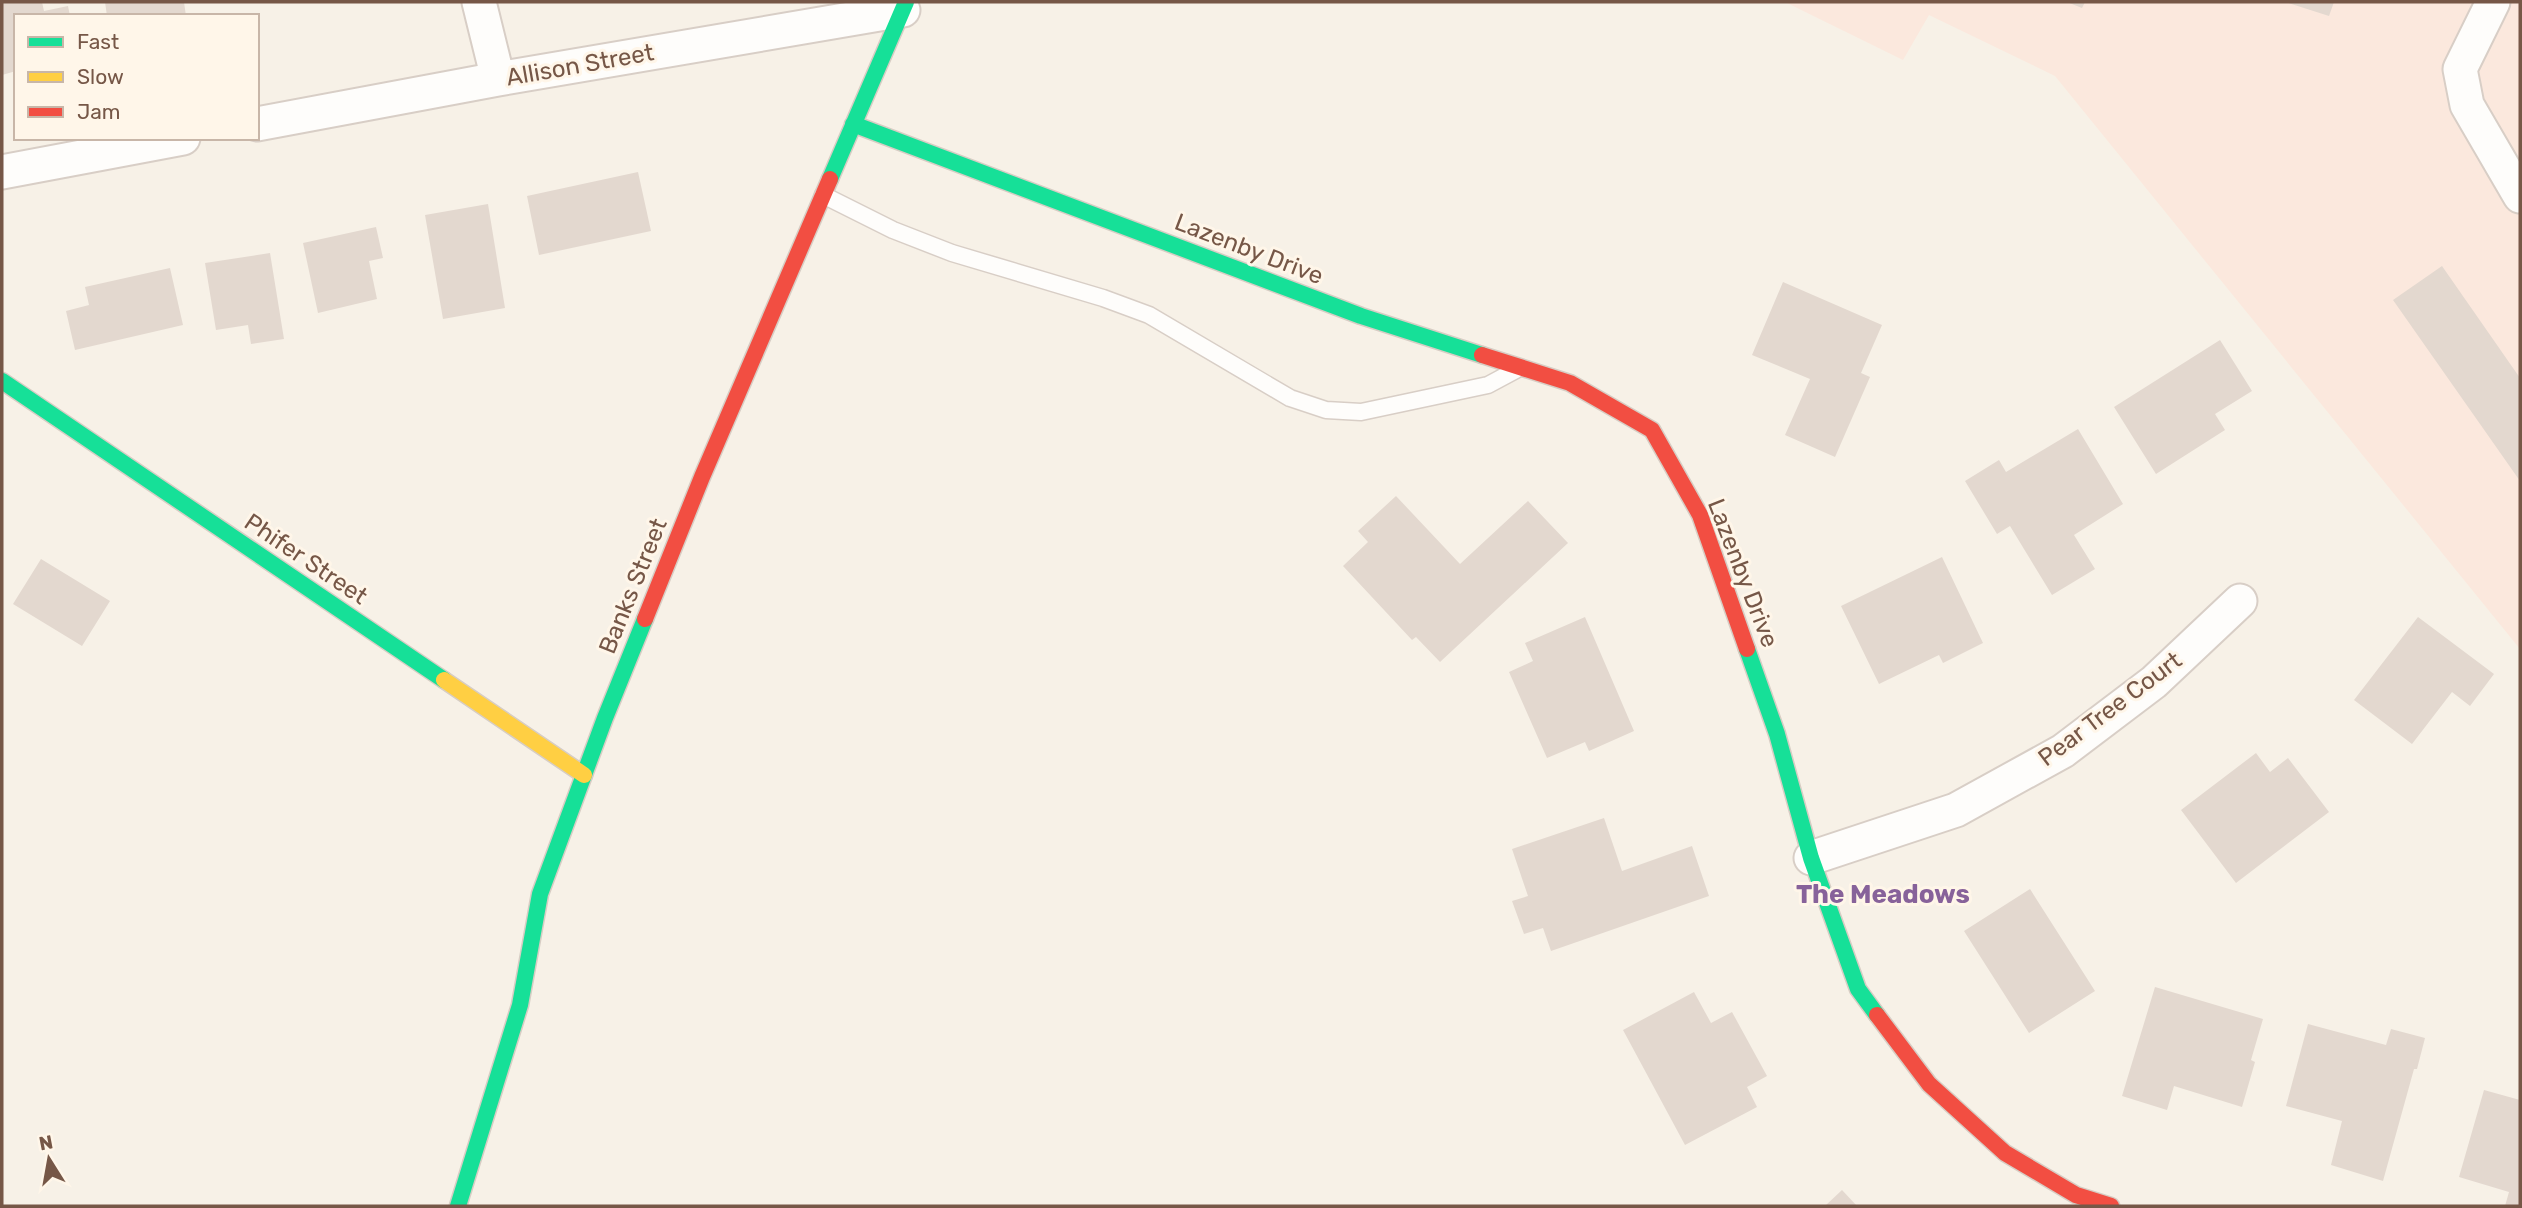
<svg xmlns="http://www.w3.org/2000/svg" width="2522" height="1208" font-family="Rubik,sans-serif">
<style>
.commercial{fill:#fbe8dd}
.building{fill:#e3d8cf}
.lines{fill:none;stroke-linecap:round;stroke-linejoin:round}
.lane-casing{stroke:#d8cec6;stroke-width:19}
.street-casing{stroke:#d8cec6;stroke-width:37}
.fast-casing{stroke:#d7cdc4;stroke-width:19}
.slow-casing{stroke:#d7cdc4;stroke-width:19}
.jam-casing{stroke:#d7cdc4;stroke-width:19}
.lane{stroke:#fefdfb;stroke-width:16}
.street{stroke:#fefdfb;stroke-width:33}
.fast{stroke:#16e098;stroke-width:16}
.slow{stroke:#ffcf43;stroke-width:16}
.jam{stroke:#f24e42;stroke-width:16}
.labels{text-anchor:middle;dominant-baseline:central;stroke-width:6;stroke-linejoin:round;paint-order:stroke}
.street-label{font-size:24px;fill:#765747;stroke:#fff6e9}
.neighbourhood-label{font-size:26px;font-weight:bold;fill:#87629a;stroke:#fff6e9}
</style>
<rect width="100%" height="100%" fill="#f7f1e7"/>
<!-- commercial -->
<path class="commercial" d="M1785 2H2520V649L2055 76 1929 15 1903 60Z"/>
<!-- building -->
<path class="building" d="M2 2H42L44 11 68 6 70 16H16V71L2 75Z
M105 2H184L186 16H107Z
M2067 2H2085L2082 8Z
M2285 2H2334L2329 16Z
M638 172 651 231 539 255 527 196Z
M488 204 505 308 443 319 425 215Z
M376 227 383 258 369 261 377 299 318 313 303 243Z
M270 253 284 339 251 344 248 325 216 330 205 263Z
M2442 266 2520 378V481L2393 300Z
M170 268 183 325 75 350 66 311 89 305 85 287Z
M1783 282 1882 325 1861 373 1870 377 1835 457 1785 435 1810 379 1752 355Z
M2220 340 2252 391 2215 414 2225 430 2156 474 2114 407Z
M2078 429 2123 504 2074 535 2095 569 2052 595 2010 526 1997 534 1965 481 1999 460 2006 472Z
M1396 496 1460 564 1528 501 1568 543 1440 662 1416 637 1412 640 1343 566 1368 542 1358 531Z
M1942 557 1983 643 1943 663 1939 655 1879 684 1841 606Z
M41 559 110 601 82 646 13 604Z
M1585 617 1634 731 1589 751 1585 742 1547 758 1509 672 1533 661 1525 643Z
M2418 617 2494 674 2470 706 2452 692 2412 744 2354 700Z
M2256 753 2270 772 2288 758 2329 812 2236 883 2181 810Z
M1604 818 1622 871 1692 846 1709 896 1551 951 1543 928 1524 934 1512 901 1528 896 1512 849Z
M2030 889 2095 991 2029 1033 1964 931Z
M2155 987 2263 1019 2251 1060 2255 1062 2242 1107 2174 1086 2167 1110 2122 1096Z
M1694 992 1711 1023 1732 1012 1767 1076 1747 1087 1757 1107 1685 1145 1623 1030Z
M2308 1024 2386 1045 2391 1029 2425 1038 2417 1069H2414L2383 1181 2331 1165 2342 1121 2286 1106Z
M2484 1090 2520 1100V1206H2505L2509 1192 2459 1177Z
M1842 1190 1857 1206H1825Z"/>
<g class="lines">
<!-- lane casing -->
<g class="lane-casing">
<path id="lane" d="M823 195 893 230 952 253 1103 298 1149 315 1290 398 1326 410 1361 412 1488 385 1516 370"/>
</g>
<!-- street casing -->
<g class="street-casing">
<path id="street" d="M479 2 498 79
M2493 2 2460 69 2467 105 2520 196
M257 124 498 79 903 10
M2 172 183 138
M1811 858 1956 810 2063 751 2154 682 2240 601"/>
</g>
<!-- fast casing -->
<g class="fast-casing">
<path id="fast" d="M853 124 1361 316 1482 355
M830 179 906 2
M2 381 444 680
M1747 649 1777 734 1811 858 1858 989 1877 1015
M458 1206 520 1005 540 894 605 718 645 619"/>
</g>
<!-- slow casing -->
<g class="slow-casing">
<path id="slow" d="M444 680 584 775"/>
</g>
<!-- jam casing -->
<g class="jam-casing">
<path id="jam" d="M1482 355 1570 383 1652 430 1700 515 1747 649
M645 619 702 477 830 179
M1877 1015 1929 1084 2005 1153 2076 1195 2111 1206"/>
</g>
<!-- lane -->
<use href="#lane" class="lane"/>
<!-- street -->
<use href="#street" class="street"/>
<!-- fast -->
<use href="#fast" class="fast"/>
<!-- slow -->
<use href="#slow" class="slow"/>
<!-- jam -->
<use href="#jam" class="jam"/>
</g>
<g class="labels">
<!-- street labels -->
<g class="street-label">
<text transform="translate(580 65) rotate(-10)">Allison Street</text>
<text transform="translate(1249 249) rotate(21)">Lazenby Drive</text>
<text transform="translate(306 559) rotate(34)">Phifer Street</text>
<text transform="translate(1743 573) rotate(69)">Lazenby Drive</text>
<text transform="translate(633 586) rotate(-68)">Banks Street</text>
<text transform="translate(2110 709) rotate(-37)">Pear Tree Court</text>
</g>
<!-- neighbourhood labels -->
<g class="neighbourhood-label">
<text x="1883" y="894">The Meadows</text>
</g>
</g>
<!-- border -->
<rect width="2522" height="1208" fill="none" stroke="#765747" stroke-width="7"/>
<!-- legend -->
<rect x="14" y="14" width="245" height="126" fill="#fff6e9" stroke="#c8b6a8" stroke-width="2"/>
<rect x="28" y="37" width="35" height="10" fill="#16e098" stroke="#c8b6a8" stroke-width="2"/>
<text x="77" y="49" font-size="21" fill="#765747">Fast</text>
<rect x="28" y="72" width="35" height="10" fill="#ffcf43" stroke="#c8b6a8" stroke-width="2"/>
<text x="77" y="84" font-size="21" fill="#765747">Slow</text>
<rect x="28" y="107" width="35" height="10" fill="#f24e42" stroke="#c8b6a8" stroke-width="2"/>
<text x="77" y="119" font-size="21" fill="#765747">Jam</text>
<!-- north arrow -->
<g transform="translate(49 1159) rotate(349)" stroke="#fff6e9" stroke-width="5" paint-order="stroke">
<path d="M0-5L12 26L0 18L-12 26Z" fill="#765747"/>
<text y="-10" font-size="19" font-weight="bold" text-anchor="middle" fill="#765747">N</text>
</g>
</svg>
